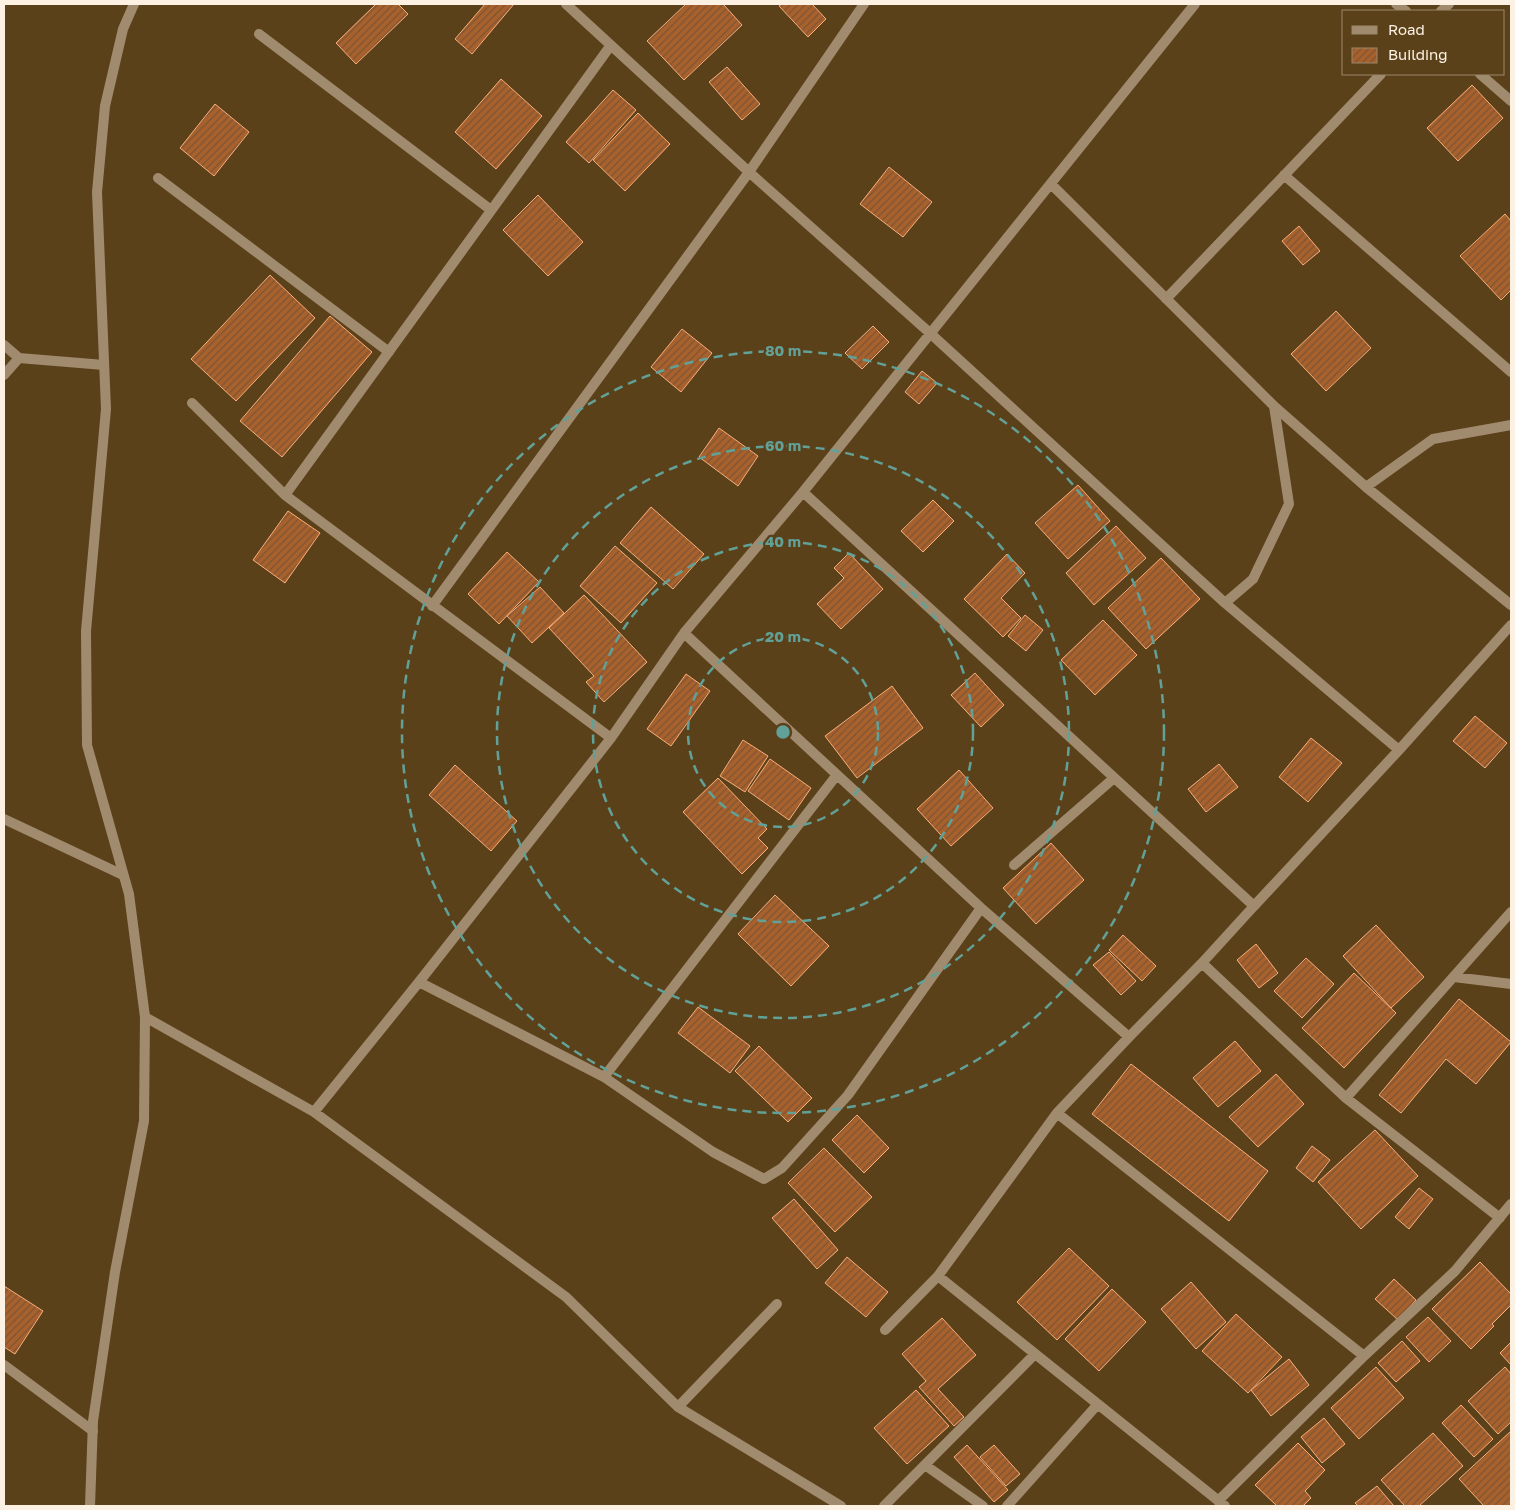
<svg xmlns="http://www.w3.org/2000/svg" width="1515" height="1510" font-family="'Golos Text',sans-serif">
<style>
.building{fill:url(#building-hatch);stroke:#f9ae7d}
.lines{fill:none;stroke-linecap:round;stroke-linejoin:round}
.minor{stroke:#a18b6e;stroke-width:10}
.tertiary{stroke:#a18b6e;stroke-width:10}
.ring{fill:none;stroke:#62a197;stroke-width:2.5;stroke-dasharray:9 6}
.centre{fill:#62a197;stroke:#5b411a;stroke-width:2.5}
.ring-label{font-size:15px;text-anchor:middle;font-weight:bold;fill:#62a197;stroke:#5b411a;stroke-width:4.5;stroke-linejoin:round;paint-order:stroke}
</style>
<defs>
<pattern id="building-hatch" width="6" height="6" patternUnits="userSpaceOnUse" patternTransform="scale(1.25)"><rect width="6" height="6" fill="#a9612b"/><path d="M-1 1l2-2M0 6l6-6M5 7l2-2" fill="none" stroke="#7a5438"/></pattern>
</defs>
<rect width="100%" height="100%" fill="#5b411a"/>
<!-- building -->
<path class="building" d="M376 4H398L408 14 356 64 336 43Z
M485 4H514L472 54 455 39Z
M686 4H723L742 25 684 80 647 41Z
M782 4H812L826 19 808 37 779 6Z
M727 67 760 104 742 120 709 82Z
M501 79 542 116 496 169 455 132Z
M1472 85 1503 118 1458 161 1427 128Z
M613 90 636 110 589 163 566 142Z
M215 104 249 132 214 176 180 148Z
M638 113 670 144 625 191 593 160Z
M889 167 932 202 903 237 860 204Z
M538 195 583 242 548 276 503 230Z
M1505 214 1511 221V290L1501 300 1460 256Z
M1299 226 1320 251 1303 265 1282 241Z
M270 275 315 318 236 401 191 359Z
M1336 311 1371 348 1326 391 1291 354Z
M330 316 372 352 282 457 240 421Z
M873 326 889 342 862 369 845 353Z
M682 329 712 353 681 392 651 367Z
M922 371 937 383 919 404 905 392Z
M719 428 758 456 738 486 699 457Z
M1078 485 1110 521 1068 559 1035 523Z
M933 500 954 521 923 552 901 531Z
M651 507 704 554 673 589 620 543Z
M288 511 320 533 285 583 253 560Z
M1116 526 1146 558 1094 605 1066 573Z
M615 546 657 583 621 623 580 586Z
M507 552 539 582 499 624 468 594Z
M849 553 883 589 841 629 817 604 844 578 834 568Z
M1007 554 1025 573 1001 598 1021 618 1003 637 964 599Z
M1161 558 1200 599 1146 649 1108 608Z
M540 587 564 613 532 643 507 616Z
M584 595 647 662 604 702 586 682 594 676 549 628Z
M1025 615 1043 630 1026 651 1008 636Z
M1103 620 1137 655 1095 695 1061 660Z
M975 673 1004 705 981 727 951 695Z
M686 674 710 691 671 746 647 729Z
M892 686 923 728 857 778 825 736Z
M1475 716 1507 743 1485 768 1453 741Z
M1311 738 1342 763 1308 802 1279 777Z
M743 740 768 756 745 792 720 776Z
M770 759 811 788 789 820 748 791Z
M1219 764 1238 787 1206 812 1188 789Z
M455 765 517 821 491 851 429 795Z
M959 770 993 808 951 846 917 809Z
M718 778 767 829 758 838 768 848 742 874 683 812Z
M1051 843 1084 880 1036 924 1003 888Z
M775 895 829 946 791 986 738 934Z
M1376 925 1424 977 1391 1008 1343 956Z
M1123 935 1156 966 1142 981 1109 950Z
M1256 944 1278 973 1259 988 1237 960Z
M1109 952 1136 981 1121 995 1093 965Z
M1306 958 1334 984 1302 1018 1274 991Z
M1354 973 1396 1013 1344 1068 1302 1028Z
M1459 999 1511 1042 1476 1084 1446 1059 1401 1113 1379 1095Z
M698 1007 750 1046 730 1073 678 1033Z
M1235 1041 1261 1071 1218 1107 1193 1078Z
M759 1046 812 1098 788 1122 735 1071Z
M1131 1064 1268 1171 1229 1221 1092 1114Z
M1276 1074 1304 1104 1258 1147 1229 1117Z
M857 1115 889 1148 864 1173 832 1140Z
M1375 1130 1418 1176 1361 1229 1318 1182Z
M1312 1146 1330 1160 1313 1182 1296 1168Z
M824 1148 872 1197 835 1232 788 1183Z
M1419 1188 1433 1199 1409 1229 1395 1217Z
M794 1199 838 1250 817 1269 772 1218Z
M1069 1248 1109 1286 1057 1340 1017 1302Z
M847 1257 888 1292 866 1317 825 1283Z
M1480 1262 1511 1294V1305L1492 1324 1494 1326 1471 1349 1432 1309Z
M1394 1279 1416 1300 1398 1320 1375 1299Z
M1191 1282 1226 1322 1196 1349 1161 1309Z
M4 1286 43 1311 15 1354 4 1347Z
M1112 1289 1146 1322 1099 1371 1065 1339Z
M1236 1314 1282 1357 1248 1393 1202 1351Z
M1428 1317 1451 1341 1429 1362 1406 1337Z
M942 1318 976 1355 938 1389 964 1417 954 1426 919 1387 926 1381 902 1354Z
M1402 1341 1420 1361 1396 1382 1378 1363Z
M1511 1342V1365L1500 1353Z
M1289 1359 1309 1385 1271 1416 1251 1390Z
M1376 1367 1404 1398 1359 1439 1331 1408Z
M1505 1367 1511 1374V1422L1498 1434 1468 1401Z
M916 1390 949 1426 907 1464 874 1428Z
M1461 1405 1493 1439 1474 1457 1442 1423Z
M1324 1418 1345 1444 1322 1463 1301 1437Z
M1511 1431V1506H1484L1459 1479Z
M1433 1433 1463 1466 1419 1506H1405L1381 1480Z
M1298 1443 1325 1470 1305 1491 1311 1498 1303 1506H1277L1255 1485Z
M967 1445 1008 1490 994 1502 954 1457Z
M994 1445 1020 1474 1006 1486 980 1457Z
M1377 1486 1394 1506H1358L1355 1503Z"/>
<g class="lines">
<!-- minor -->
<path class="minor" d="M864 4 749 172 931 334 1225 603 1399 750
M1396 4 1406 11
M1441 11 1449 4
M259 34 491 210
M1480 74 1511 101
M1284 175 1511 372
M158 178 389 352
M1051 184 1274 406 1289 504 1253 579 1225 603
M1166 299 1381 74
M4 345 19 358 4 375
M19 358 104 365
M192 403 285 495 611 738
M1274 406 1366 487 1511 605
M1366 487 1433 439 1511 425
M285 495 611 45
M432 606 749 172 566 4
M684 633 981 908 1129 1037 1202 963 1254 906 803 492
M4 819 123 875
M1014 865 1114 778
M1254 906 1399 750 1511 625
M1202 963 1346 1098 1500 1218
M1454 977 1511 984
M419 982 604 1077 713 1152 764 1179 782 1168 848 1095 981 908
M145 1017 314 1112 566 1297 678 1407 841 1506
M1129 1037 1057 1113 938 1276 1225 1506
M604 1077 836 776
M1346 1098 1511 912
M314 1112 419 982 611 738 684 633 803 492 1195 4
M1057 1113 1364 1356
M885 1330 938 1276
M4 1365 93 1431
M678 1407 777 1304
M925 1465 983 1506
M1218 1501 1364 1356 1455 1271 1511 1204
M884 1506 1035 1354
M1007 1506 1098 1404"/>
<!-- tertiary -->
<path class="tertiary" d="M90 1506 93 1421 115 1272 144 1121 145 1017 129 894 87 745 86 631 106 409 97 192 105 106 123 29 134 4"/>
</g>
<!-- distance rings -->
<g class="ring">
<circle cx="783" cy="732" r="95"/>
<circle cx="783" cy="732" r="190"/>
<circle cx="783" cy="732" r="286"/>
<circle cx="783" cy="732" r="381"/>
</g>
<circle cx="783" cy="732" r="8" class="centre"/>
<g class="ring-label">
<text x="783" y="356">80 m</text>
<text x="783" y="451">60 m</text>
<text x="783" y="547">40 m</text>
<text x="783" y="642">20 m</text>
</g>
<!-- border -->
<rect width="1515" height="1510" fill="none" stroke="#fcf1e3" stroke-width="10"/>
<!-- legend -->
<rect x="1342" y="10" width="162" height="65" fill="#5b411a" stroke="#9b876a"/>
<rect x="1352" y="26" width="25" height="8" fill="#a18b6e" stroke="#9b876a"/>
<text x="1388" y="35" font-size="15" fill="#fcf1e3">Road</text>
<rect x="1352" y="48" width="25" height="15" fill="url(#building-hatch)" stroke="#9b876a"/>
<text x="1388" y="60" font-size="15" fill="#fcf1e3">Building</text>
</svg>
